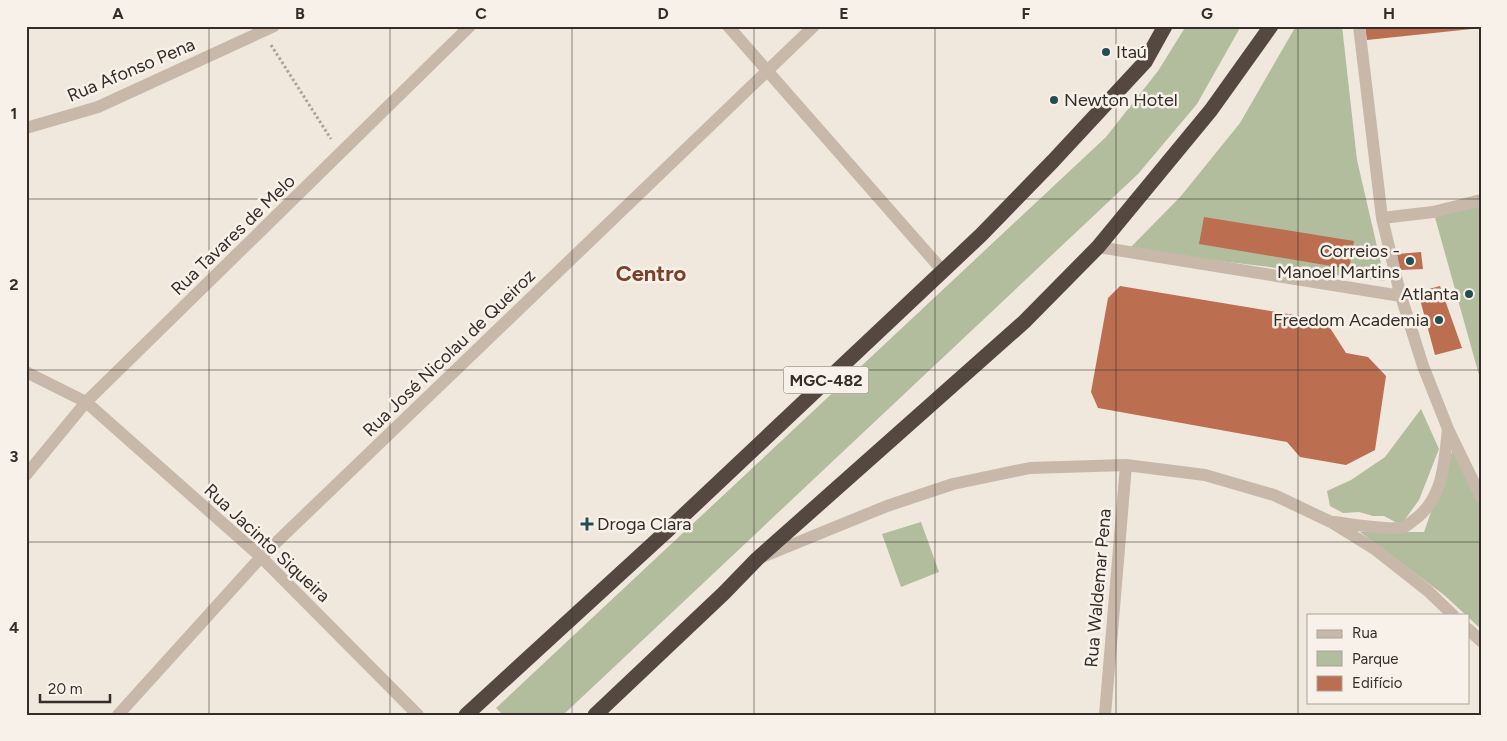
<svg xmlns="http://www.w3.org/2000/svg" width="1507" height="741" font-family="Figtree,sans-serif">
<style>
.green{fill:#b2bd9e}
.building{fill:#bb6e50}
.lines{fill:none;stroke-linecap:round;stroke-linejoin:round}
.path{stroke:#b2a294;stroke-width:3;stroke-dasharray:2.5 2.5;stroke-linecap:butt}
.minor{stroke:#c7b8aa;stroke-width:12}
.highway{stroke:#554840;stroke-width:15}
.grid{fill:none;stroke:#352d29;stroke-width:1;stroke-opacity:0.55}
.poi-dot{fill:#224d52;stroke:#f8f1e9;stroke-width:2}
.labels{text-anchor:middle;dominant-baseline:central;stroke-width:5;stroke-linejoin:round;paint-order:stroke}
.shield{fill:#f8f1e9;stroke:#706863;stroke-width:1}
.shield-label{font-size:16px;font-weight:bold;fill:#352d29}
.poi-label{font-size:18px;fill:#352d29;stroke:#f8f1e9;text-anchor:start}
.street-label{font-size:18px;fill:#352d29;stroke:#f8f1e9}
.district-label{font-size:22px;font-weight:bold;fill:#7c4029;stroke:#f8f1e9}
.neatline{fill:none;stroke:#352d29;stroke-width:2}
.grid-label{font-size:16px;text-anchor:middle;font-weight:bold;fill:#352d29}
</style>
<rect width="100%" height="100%" fill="#f0e7dd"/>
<!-- green -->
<path class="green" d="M1186 26H1241L1197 104 1138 174 563 715H503L496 708 1106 137 1158 71Z
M1296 26H1342L1357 160 1385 281 1128 250 1181 196 1240 123Z
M1481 206V374L1479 375 1434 214Z
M1421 409 1439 449 1419 500 1401 525 1384 516H1373L1359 512 1343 513 1330 506 1327 491 1351 480 1385 457Z
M1454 446 1481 500V629L1468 617V615H1466L1444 595 1360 532H1424Z
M921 522 939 572 901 587 882 534Z"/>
<!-- building -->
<path class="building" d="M1365 26H1481V28L1367 40Z
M1204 217 1354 241 1349 269 1199 244Z
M1421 252 1423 269 1399 270 1397 254Z
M1120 286 1325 320 1346 353 1368 357 1386 376 1375 450 1346 465 1300 457 1287 442 1098 408 1091 392 1108 298Z
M1440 286 1462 348 1435 355 1418 292Z"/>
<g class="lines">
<!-- path -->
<path class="path" d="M271 45 331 139"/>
<!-- minor -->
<path class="minor" d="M728 26 943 271
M1359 26 1382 218 1400 293 1423 366 1448 429 1481 497
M26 128 98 107 274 26
M1382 218 1433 212 1481 200
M1098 247 1401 296
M26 372 86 402 261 557 418 715
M26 475 86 402 470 26
M1335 522C1350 524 1392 531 1404 527 1407 526 1411 522 1414 520 1444 498 1444 463 1448 429
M762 557 887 506 953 484 1030 468 1126 465 1205 475 1274 495 1331 522 1376 550 1428 591 1453 615
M1468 629 1481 641
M118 715 261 557 814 26
M1105 715 1126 465"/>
<!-- highway -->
<path class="highway" d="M466 715 668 530 981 235 1053 161 1145 62 1165 26
M595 715 724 593 757 559 1024 322 1098 247 1211 110 1271 26"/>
</g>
<!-- grid -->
<path class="grid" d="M209 26V715M390 26V715M572 26V715M754 26V715M935 26V715M1116 26V715M1298 26V715M26 199H1481M26 370H1481M26 542H1481"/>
<!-- markers -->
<g class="poi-dot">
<circle cx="1106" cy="52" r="5"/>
<circle cx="1054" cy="100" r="5"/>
<circle cx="1410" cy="261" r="5"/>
<circle cx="1469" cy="294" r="5"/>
<circle cx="1439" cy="320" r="5"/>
<path d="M584.5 516.5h5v5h5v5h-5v5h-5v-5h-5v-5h5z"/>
</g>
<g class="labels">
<!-- shield labels -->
<rect class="shield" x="783.5" y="366.5" width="85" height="27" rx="4"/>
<g class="shield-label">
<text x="826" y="380">MGC-482</text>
</g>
<!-- poi labels -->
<g class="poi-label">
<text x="1116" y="52">Itaú</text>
<text x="1064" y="100">Newton Hotel</text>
<text x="1400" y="251" text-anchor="end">Correios -<tspan x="1400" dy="21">Manoel Martins</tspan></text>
<text x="1459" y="294" text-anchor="end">Atlanta</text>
<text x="1429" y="320" text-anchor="end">Freedom Academia</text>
<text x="597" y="524">Droga Clara</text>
</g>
<!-- street labels -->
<g class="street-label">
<text transform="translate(131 70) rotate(-23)">Rua Afonso Pena</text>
<text transform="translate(233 235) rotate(-44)">Rua Tavares de Melo</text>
<text transform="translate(449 353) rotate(-44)">Rua José Nicolau de Queiroz</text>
<text transform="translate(267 543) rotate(43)">Rua Jacinto Siqueira</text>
<text transform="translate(1098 588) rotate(-85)">Rua Waldemar Pena</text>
</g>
<!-- district labels -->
<g class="district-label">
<text x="651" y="273">Centro</text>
</g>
</g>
<!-- border -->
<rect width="1507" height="741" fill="none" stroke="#f8f1e9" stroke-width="55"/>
<!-- legend -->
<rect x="1307" y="614" width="162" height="90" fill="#f8f1e9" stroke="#aaa39c"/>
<rect x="1317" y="630" width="25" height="8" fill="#c7b8aa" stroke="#aaa39c"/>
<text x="1352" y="638" font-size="15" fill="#352d29">Rua</text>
<rect x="1317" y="651" width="25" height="15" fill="#b2bd9e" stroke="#aaa39c"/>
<text x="1352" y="664" font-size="15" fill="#352d29">Parque</text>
<rect x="1317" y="676" width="25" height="15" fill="#bb6e50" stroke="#aaa39c"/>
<text x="1352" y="688" font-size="15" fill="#352d29">Edifício</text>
<!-- scale -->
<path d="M40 694v8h70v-8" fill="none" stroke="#352d29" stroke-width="2.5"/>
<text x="48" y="694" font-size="15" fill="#352d29" stroke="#f8f1e9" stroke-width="4" paint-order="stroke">20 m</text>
<rect x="28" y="28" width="1452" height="686" class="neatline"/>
<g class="grid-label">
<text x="118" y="19">A</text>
<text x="300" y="19">B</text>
<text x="481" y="19">C</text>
<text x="663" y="19">D</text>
<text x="844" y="19">E</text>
<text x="1026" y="19">F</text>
<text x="1207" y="19">G</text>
<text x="1389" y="19">H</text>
<text x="14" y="119">1</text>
<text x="14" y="290">2</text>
<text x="14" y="462">3</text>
<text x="14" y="633">4</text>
</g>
</svg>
